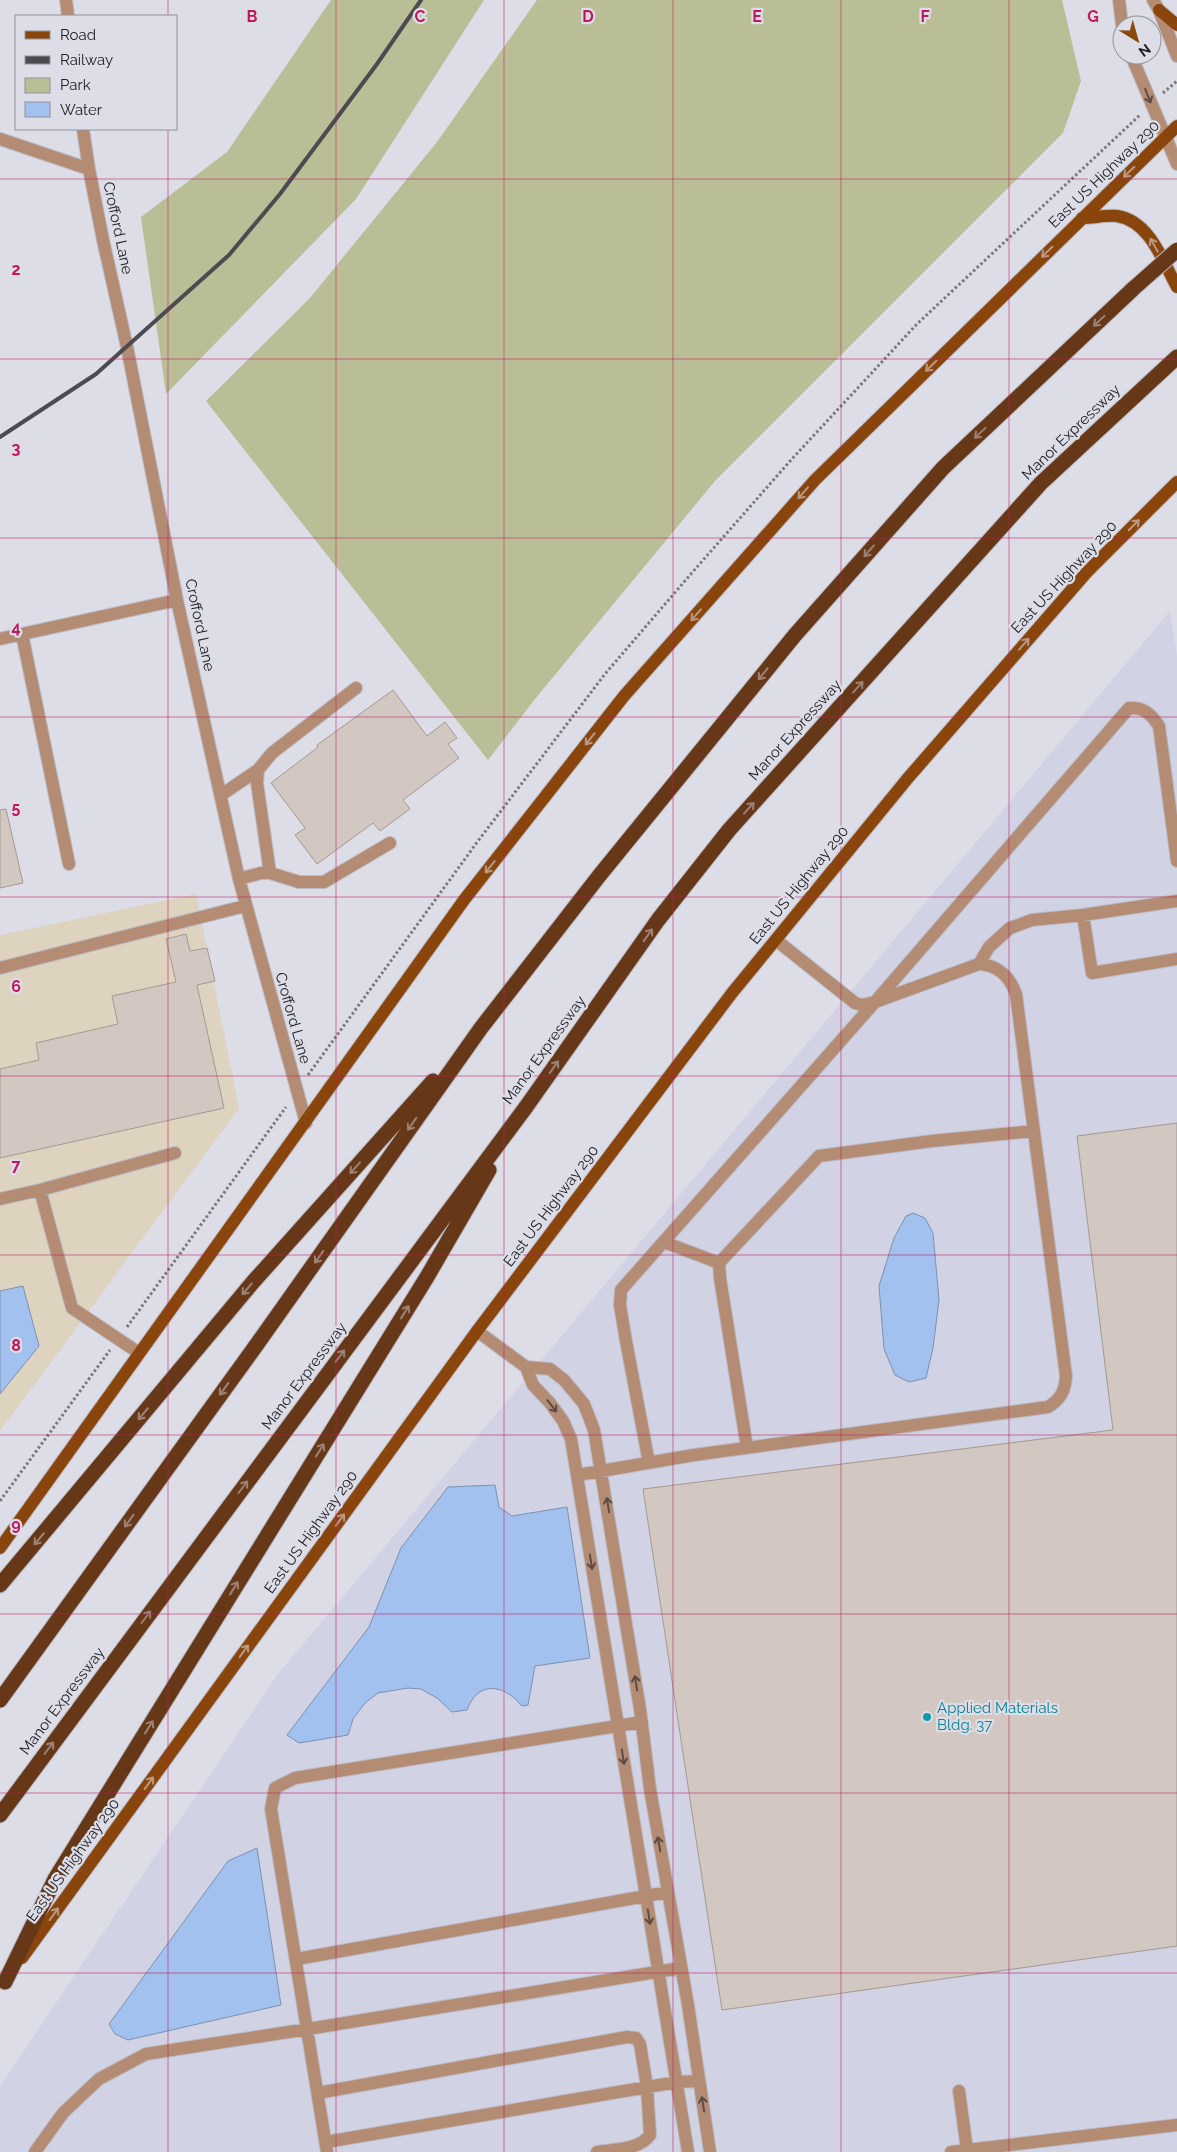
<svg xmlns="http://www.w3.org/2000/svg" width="1177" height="2152" font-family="Raleway,sans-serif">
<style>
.commercial{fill:#ded3bf}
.built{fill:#d1d2e4}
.green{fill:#babe96}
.water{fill:#a2c1ee;stroke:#7b91b2}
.building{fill:#d2c8c1;stroke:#a39992}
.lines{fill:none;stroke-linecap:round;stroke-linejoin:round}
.minor-casing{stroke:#bbbbc5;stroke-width:14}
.major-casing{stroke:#bbbbc5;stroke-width:14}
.highway-casing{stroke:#bbbbc5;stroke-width:17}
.path{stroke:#78787f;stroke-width:3;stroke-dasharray:2.5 2.5;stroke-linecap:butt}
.minor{stroke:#b48c74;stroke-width:12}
.major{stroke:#8a450d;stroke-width:12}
.highway{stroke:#663818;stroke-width:15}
.rail{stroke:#4b4b50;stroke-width:4}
.highway-bridge-casing{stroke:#bbbbc5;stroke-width:17;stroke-linecap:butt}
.highway-bridge{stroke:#663818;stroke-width:15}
.oneway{stroke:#5c4c45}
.oneway2{stroke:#b89985}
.oneway3{stroke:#9c8276}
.grid{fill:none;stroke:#c2185b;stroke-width:1;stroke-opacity:0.55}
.culture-dot{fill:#0f9aa8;stroke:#dddde8;stroke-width:2}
.labels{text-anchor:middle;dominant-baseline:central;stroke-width:4.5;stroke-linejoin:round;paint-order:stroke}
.street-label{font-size:15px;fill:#212125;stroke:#dddde8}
.culture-label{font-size:15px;fill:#0d838f;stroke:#dddde8;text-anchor:start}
.grid-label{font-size:16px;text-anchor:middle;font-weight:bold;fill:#c2185b;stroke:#dddde8;stroke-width:4.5;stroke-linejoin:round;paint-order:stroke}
</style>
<rect width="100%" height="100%" fill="#dddde8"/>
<!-- commercial -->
<path class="commercial" d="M196 894 239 1108 0 1431V935Z"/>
<!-- built -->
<path class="built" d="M1170 611 1177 655V2152H0V2086L278 1674Z"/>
<!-- green -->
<path class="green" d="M331 0H484L356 199 166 394 141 217 227 152Z
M537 0H1062L1081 81 1063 133 715 481 535 699 488 760 206 401 310 298 437 142Z"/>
<!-- water -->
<path class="water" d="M913 1213 925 1218 933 1233 939 1300 933 1348 926 1378 909 1382 895 1375 884 1349 879 1286 894 1238 906 1216Z
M23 1286 39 1346 0 1394V1291Z
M495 1485 499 1507 512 1516 567 1507 590 1658 535 1666 528 1705 522 1706C504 1684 478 1680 467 1710L452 1712 437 1698 421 1689 408 1688 378 1693 365 1703 353 1719 348 1735 299 1743 287 1735 369 1627 401 1548 448 1487Z
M257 1848 281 2005 128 2040 115 2034 109 2024 228 1861Z"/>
<!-- building -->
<path class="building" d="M393 690 427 736 445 722 457 738 448 744 459 758 403 800 410 809 380 831 373 823 317 864 295 835 305 828 271 783 318 747 317 745Z
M6 809 23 883 0 888V810Z
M186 934 190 951 207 948 215 981 197 985 224 1108 0 1158V1069L39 1060 36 1043 118 1024 112 996 176 982 166 939Z
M1177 1123V1946L722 2010 643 1489 1113 1430 1077 1136Z"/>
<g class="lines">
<!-- minor casing -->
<g class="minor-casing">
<path id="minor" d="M66 0 68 16
M1119 0 1122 25
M1153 0 1159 10 1177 56
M1131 55 1177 164
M83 129 89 169 103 240 127 347 177 600 239 879 306 1123
M0 139 89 169
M22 634 69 864
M0 639 177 600
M221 795 258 770
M270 873 257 783 258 770 272 753 356 688
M239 879 261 873H270L299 882H324L390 843
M1083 915 1092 973 1177 959
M979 964 989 947 1010 928 1032 920 1083 915 1177 901
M0 968 245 906
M40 1190 175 1153
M0 1199 40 1190 72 1308 139 1353
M664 1242 719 1263
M477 1331 526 1367 550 1369 564 1380 584 1404 594 1430 640 1709 650 1789 688 2005 710 2152
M526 1367 533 1385 550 1403 563 1421 571 1439 688 2152
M747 1448 720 1278 719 1263 819 1156 932 1141 1034 1131
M649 1463 626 1341 620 1305 621 1290 875 1002 1129 708C1144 707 1151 714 1159 726L1177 861
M578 1475 694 1455 1048 1407C1061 1399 1065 1391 1066 1376L1016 994C1010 977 998 965 979 964L875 1002 862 1005 855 1003 776 940
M297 1959 668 1892
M959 2091 967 2150 1177 2125
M318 2093 627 2037 636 2038 640 2044 647 2087 650 2135C639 2150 615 2149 597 2152
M326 2142 677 2082 699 2081
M35 2152 63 2113 99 2079 146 2054 308 2029 681 1968
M327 2152 271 1809 275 1788 295 1778 642 1722
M951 2152 967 2150 968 2152"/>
</g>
<!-- major casing -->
<g class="major-casing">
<path id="major" d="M1159 10 1177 25
M1082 218C1093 218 1106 215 1117 216 1150 221 1163 262 1177 287
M0 1548 464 900 624 696 815 480 1177 126
M22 1958 477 1331 732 993 908 778 1087 572 1177 482"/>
</g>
<!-- highway casing -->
<g class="highway-casing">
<path id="highway" d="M0 1585 253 1282 433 1081
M0 1700 255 1347 481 1028 599 876 795 635 943 468 1134 288
M0 1815 526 1107 658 920 729 830 1041 483 1177 357
M5 1982 55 1879 427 1277 489 1170"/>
</g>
<!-- path -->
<path class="path" d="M1163 93 1177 81
M308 1075 478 841 605 674 690 575 791 460 917 324 1140 115
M127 1327 286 1107
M0 1501 110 1350"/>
<!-- minor -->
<use href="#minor" class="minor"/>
<!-- major -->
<use href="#major" class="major"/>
<!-- highway -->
<use href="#highway" class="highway"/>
<!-- rail -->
<path class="rail" d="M0 437 96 374 229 255 280 194 377 64 421 0"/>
<!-- highway-bridge casing -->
<g class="highway-bridge-casing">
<path id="highway-bridge" d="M1134 288 1177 250"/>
</g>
<!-- highway-bridge -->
<use href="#highway-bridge" class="highway-bridge"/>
</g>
<!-- one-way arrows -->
<defs><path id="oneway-shaft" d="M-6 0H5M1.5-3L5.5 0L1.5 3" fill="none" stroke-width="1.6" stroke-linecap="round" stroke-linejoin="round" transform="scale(1.25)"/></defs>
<g class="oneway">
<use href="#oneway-shaft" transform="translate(1148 96) rotate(68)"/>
<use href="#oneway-shaft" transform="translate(552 1406) rotate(52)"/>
<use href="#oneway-shaft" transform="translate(608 1505) rotate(-99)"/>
<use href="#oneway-shaft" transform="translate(591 1562) rotate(81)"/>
<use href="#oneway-shaft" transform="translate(636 1683) rotate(-99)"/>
<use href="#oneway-shaft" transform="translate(623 1757) rotate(81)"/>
<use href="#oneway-shaft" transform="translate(659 1844) rotate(-100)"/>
<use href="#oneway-shaft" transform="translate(649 1917) rotate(81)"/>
<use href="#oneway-shaft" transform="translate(703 2104) rotate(-99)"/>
</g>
<g class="oneway2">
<use href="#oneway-shaft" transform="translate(1129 172) rotate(136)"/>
<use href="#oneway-shaft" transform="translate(1154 245) rotate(-119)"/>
<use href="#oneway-shaft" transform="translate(1047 252) rotate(136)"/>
<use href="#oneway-shaft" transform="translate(931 366) rotate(136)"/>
<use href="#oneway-shaft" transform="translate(803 493) rotate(131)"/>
<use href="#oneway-shaft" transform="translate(1134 525) rotate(-45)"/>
<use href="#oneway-shaft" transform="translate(696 615) rotate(131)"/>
<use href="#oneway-shaft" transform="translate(1024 644) rotate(-49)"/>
<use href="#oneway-shaft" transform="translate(590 739) rotate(128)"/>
<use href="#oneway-shaft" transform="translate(490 867) rotate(128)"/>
<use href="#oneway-shaft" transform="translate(340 1520) rotate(-54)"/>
<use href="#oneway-shaft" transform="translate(244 1651) rotate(-54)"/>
<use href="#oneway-shaft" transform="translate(149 1783) rotate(-54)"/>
<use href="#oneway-shaft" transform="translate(54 1914) rotate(-54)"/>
</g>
<g class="oneway3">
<use href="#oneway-shaft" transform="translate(1099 321) rotate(137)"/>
<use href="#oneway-shaft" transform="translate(980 433) rotate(137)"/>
<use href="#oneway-shaft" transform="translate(869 551) rotate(131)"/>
<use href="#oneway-shaft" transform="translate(763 674) rotate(129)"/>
<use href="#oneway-shaft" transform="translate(858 687) rotate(-48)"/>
<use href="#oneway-shaft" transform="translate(749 808) rotate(-48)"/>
<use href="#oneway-shaft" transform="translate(648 935) rotate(-55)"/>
<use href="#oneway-shaft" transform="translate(554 1067) rotate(-55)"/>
<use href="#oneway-shaft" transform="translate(412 1124) rotate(125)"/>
<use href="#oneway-shaft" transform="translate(355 1168) rotate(132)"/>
<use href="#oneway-shaft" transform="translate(319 1257) rotate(125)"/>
<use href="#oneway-shaft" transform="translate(247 1289) rotate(130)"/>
<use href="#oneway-shaft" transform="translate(405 1312) rotate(-58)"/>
<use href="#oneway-shaft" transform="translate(340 1356) rotate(-53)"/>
<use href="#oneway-shaft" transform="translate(224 1389) rotate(126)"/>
<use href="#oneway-shaft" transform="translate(143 1414) rotate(130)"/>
<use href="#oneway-shaft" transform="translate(320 1450) rotate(-58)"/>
<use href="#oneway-shaft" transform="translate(243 1487) rotate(-53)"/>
<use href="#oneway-shaft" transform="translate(129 1521) rotate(126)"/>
<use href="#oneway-shaft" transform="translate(39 1539) rotate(130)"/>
<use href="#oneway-shaft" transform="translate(234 1588) rotate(-58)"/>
<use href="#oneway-shaft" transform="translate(146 1617) rotate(-53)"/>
<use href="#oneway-shaft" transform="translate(149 1727) rotate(-58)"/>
<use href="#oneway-shaft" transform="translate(49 1748) rotate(-53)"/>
</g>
<!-- grid -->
<path class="grid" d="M168 0V16M336 0V2152M504 0V2152M673 0V2152M841 0V2152M1009 0V2152M168 129V2152M0 179H1177M0 359H1177M0 538H1177M0 717H1177M0 897H1177M0 1076H1177M0 1255H1177M0 1435H1177M0 1614H1177M0 1793H1177M0 1973H1177"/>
<!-- markers -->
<circle class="culture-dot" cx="927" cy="1717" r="5"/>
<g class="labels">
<!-- street labels -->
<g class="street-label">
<text transform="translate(1104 174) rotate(-44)">East US Highway 290</text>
<text transform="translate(118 228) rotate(78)">Crofford Lane</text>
<text transform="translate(1071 432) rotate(-44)">Manor Expressway</text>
<text transform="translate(1064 577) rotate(-47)">East US Highway 290</text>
<text transform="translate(200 625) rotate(78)">Crofford Lane</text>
<text transform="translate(795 730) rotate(-48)">Manor Expressway</text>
<text transform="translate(799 885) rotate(-51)">East US Highway 290</text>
<text transform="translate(293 1018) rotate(74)">Crofford Lane</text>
<text transform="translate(544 1050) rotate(-54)">Manor Expressway</text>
<text transform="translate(551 1206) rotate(-53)">East US Highway 290</text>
<text transform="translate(304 1376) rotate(-53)">Manor Expressway</text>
<text transform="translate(311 1532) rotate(-54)">East US Highway 290</text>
<text transform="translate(62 1701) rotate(-53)">Manor Expressway</text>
<text transform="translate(73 1860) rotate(-54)">East US Highway 290</text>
</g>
<!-- culture labels -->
<g class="culture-label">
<text x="937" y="1708">Applied Materials<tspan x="937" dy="17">Bldg. 37</tspan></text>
</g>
</g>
<g class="grid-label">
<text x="252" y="22">B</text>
<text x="420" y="22">C</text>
<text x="588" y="22">D</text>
<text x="757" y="22">E</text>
<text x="925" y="22">F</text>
<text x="1093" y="22">G</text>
<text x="16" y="275">2</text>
<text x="16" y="454">3</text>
<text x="16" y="633">4</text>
<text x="16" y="813">5</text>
<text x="16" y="992">6</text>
<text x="16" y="1171">7</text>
<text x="16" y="1351">8</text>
<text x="16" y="1530">9</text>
</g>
<!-- legend -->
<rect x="15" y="15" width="162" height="115" fill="#dddde8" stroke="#92929a"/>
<rect x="25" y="31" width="25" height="8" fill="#8a450d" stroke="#92929a"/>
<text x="60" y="40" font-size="15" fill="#212125">Road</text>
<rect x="25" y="56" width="25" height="8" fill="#4b4b50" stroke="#92929a"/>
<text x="60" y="65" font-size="15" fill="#212125">Railway</text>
<rect x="25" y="78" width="25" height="15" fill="#babe96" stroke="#92929a"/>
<text x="60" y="90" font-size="15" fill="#212125">Park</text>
<rect x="25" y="102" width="25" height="15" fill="#a2c1ee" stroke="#92929a"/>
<text x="60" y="115" font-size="15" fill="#212125">Water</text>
<!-- north arrow -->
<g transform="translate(1137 40) rotate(143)"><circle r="24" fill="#dddde8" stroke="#92929a"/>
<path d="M0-4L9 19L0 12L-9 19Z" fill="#874a0b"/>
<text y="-8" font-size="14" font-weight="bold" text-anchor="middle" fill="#212125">N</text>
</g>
</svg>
